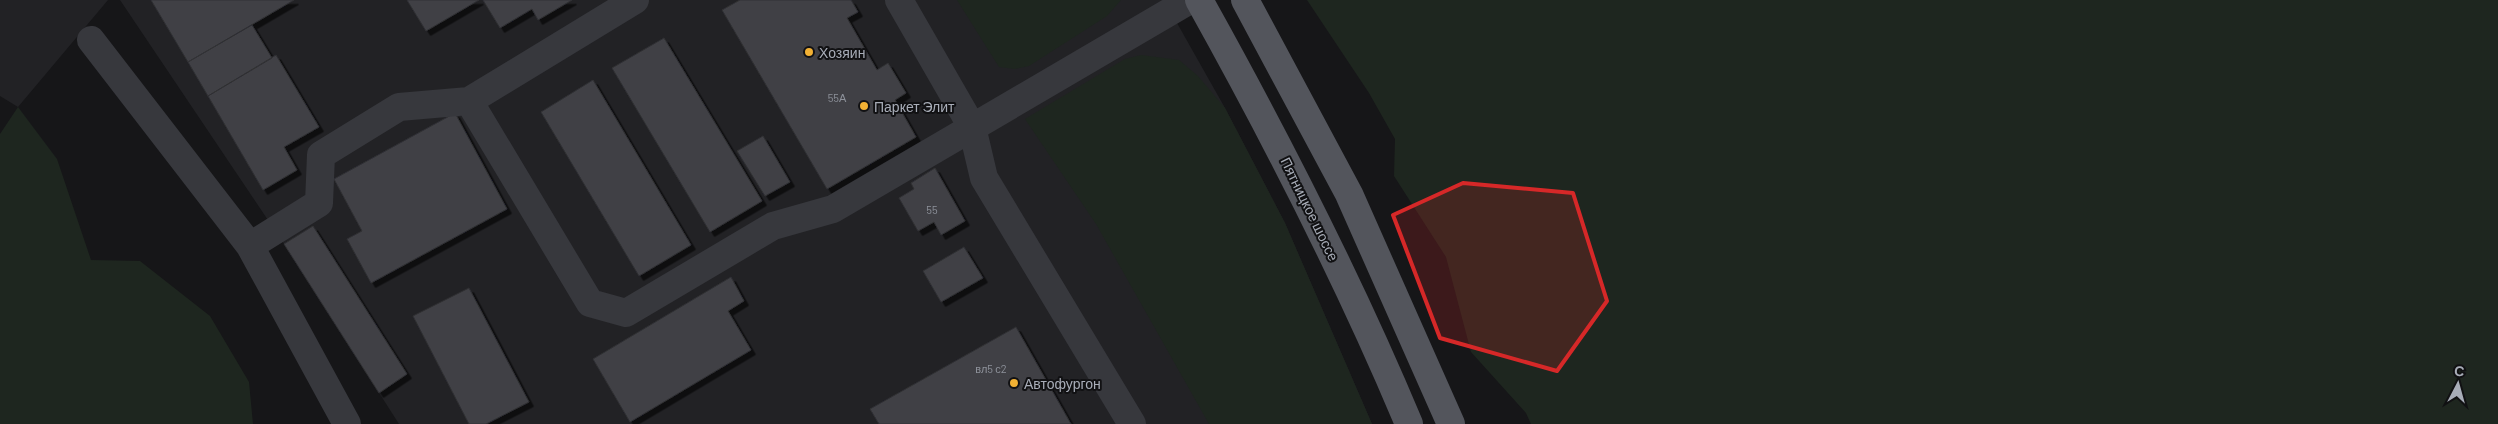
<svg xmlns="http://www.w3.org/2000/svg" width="2498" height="424" font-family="Barlow,sans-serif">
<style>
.built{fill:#222225}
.green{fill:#1e261f}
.building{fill:#404145;stroke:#303034;filter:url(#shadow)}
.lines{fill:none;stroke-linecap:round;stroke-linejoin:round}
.minor{stroke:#37383d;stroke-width:28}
.major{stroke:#53555c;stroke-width:28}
.marked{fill:#d62828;fill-opacity:0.2;stroke:#d62828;stroke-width:4;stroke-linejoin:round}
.poi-dot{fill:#f2b134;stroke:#111113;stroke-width:2}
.labels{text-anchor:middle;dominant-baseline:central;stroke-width:4;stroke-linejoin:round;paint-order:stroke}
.number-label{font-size:11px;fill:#8e929b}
.poi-label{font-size:14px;fill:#a8adb8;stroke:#111113;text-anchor:start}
.street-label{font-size:14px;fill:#a8adb8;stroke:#111113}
</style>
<defs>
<filter id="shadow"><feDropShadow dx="4.5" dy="4.5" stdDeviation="0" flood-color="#0009"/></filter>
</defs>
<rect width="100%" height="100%" fill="#161618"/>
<!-- built -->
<path class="built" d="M0 0H108L18 107 0 96Z
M120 0H1164L1225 108 1285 223 1372 424H399L284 244Z"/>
<!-- green -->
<path class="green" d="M957 0H1121L1107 16 1029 66 1015 69 999 67Z
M1307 0H2498V424H1531L1526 413 1471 352 1446 257 1394 176 1395 139 1369 93Z
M1141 55 1179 60 1198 76 1225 108 1285 223 1372 424H1209L1096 224 1025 119 1125 59Z
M18 107 57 159 91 260 140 261 210 316 249 382 253 424H0V134Z"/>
<!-- building -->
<path class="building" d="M151 0H294L188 62Z
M407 0H479L426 31Z
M483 0H572L538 20 532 9 500 28Z
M740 0H851L858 12 847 18 877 70 888 63 906 93 895 100 916 137 827 189 722 10Z
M252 25 272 58 208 96 188 62Z
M664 38 762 201 710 232 612 68Z
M276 55 319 127 284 147 297 170 263 190 208 96Z
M593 80 691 245 639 276 541 112Z
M455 113 507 209 371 283 347 239 362 231 334 179Z
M763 136 790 182 765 196 737 151Z
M935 168 965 221 941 235 934 222 918 231 899 198 914 189 911 183Z
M313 226 407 374 379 393 284 244Z
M964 247 983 278 941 302 923 271Z
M731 277 744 301 728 311 751 350 630 422 593 359Z
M469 288 529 402 486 424H469L413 316Z
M1016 327 1071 424H879L870 409Z"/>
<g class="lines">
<!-- minor -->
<path class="minor" d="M635 0 469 101 590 303 626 313 773 226 833 209 1190 0
M899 0 972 127 984 178 1132 424
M91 40 250 246 347 424
M250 246 319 203 321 155 399 107 469 101"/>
<!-- major -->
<path class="major" d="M1199 0C1276 138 1348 278 1409 424
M1245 0 1349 194 1451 424"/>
</g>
<!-- marked area -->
<path class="marked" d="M1463 183 1573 193 1607 301 1557 371 1440 338 1393 215Z"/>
<!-- markers -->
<g class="poi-dot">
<circle cx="809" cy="52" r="5"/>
<circle cx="864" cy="106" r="5"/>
<circle cx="1014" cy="383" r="5"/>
</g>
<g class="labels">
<!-- number labels -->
<g class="number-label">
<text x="837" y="97">55А</text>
<text x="932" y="209">55</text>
<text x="991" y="368">вл5 с2</text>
</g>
<!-- poi labels -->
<g class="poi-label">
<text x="819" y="52">Хозяин</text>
<text x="874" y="106">Паркет Элит</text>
<text x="1024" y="383">Автофургон</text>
</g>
<!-- street labels -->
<g class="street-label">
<text transform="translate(1310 209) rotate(64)">Пятницкое шоссе</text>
</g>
</g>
<!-- north arrow -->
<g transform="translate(2458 384) rotate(6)" stroke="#111113" stroke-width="4" paint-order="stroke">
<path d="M0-4L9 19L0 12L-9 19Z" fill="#a8adb8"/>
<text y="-8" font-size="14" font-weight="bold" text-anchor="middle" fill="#a8adb8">С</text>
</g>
</svg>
